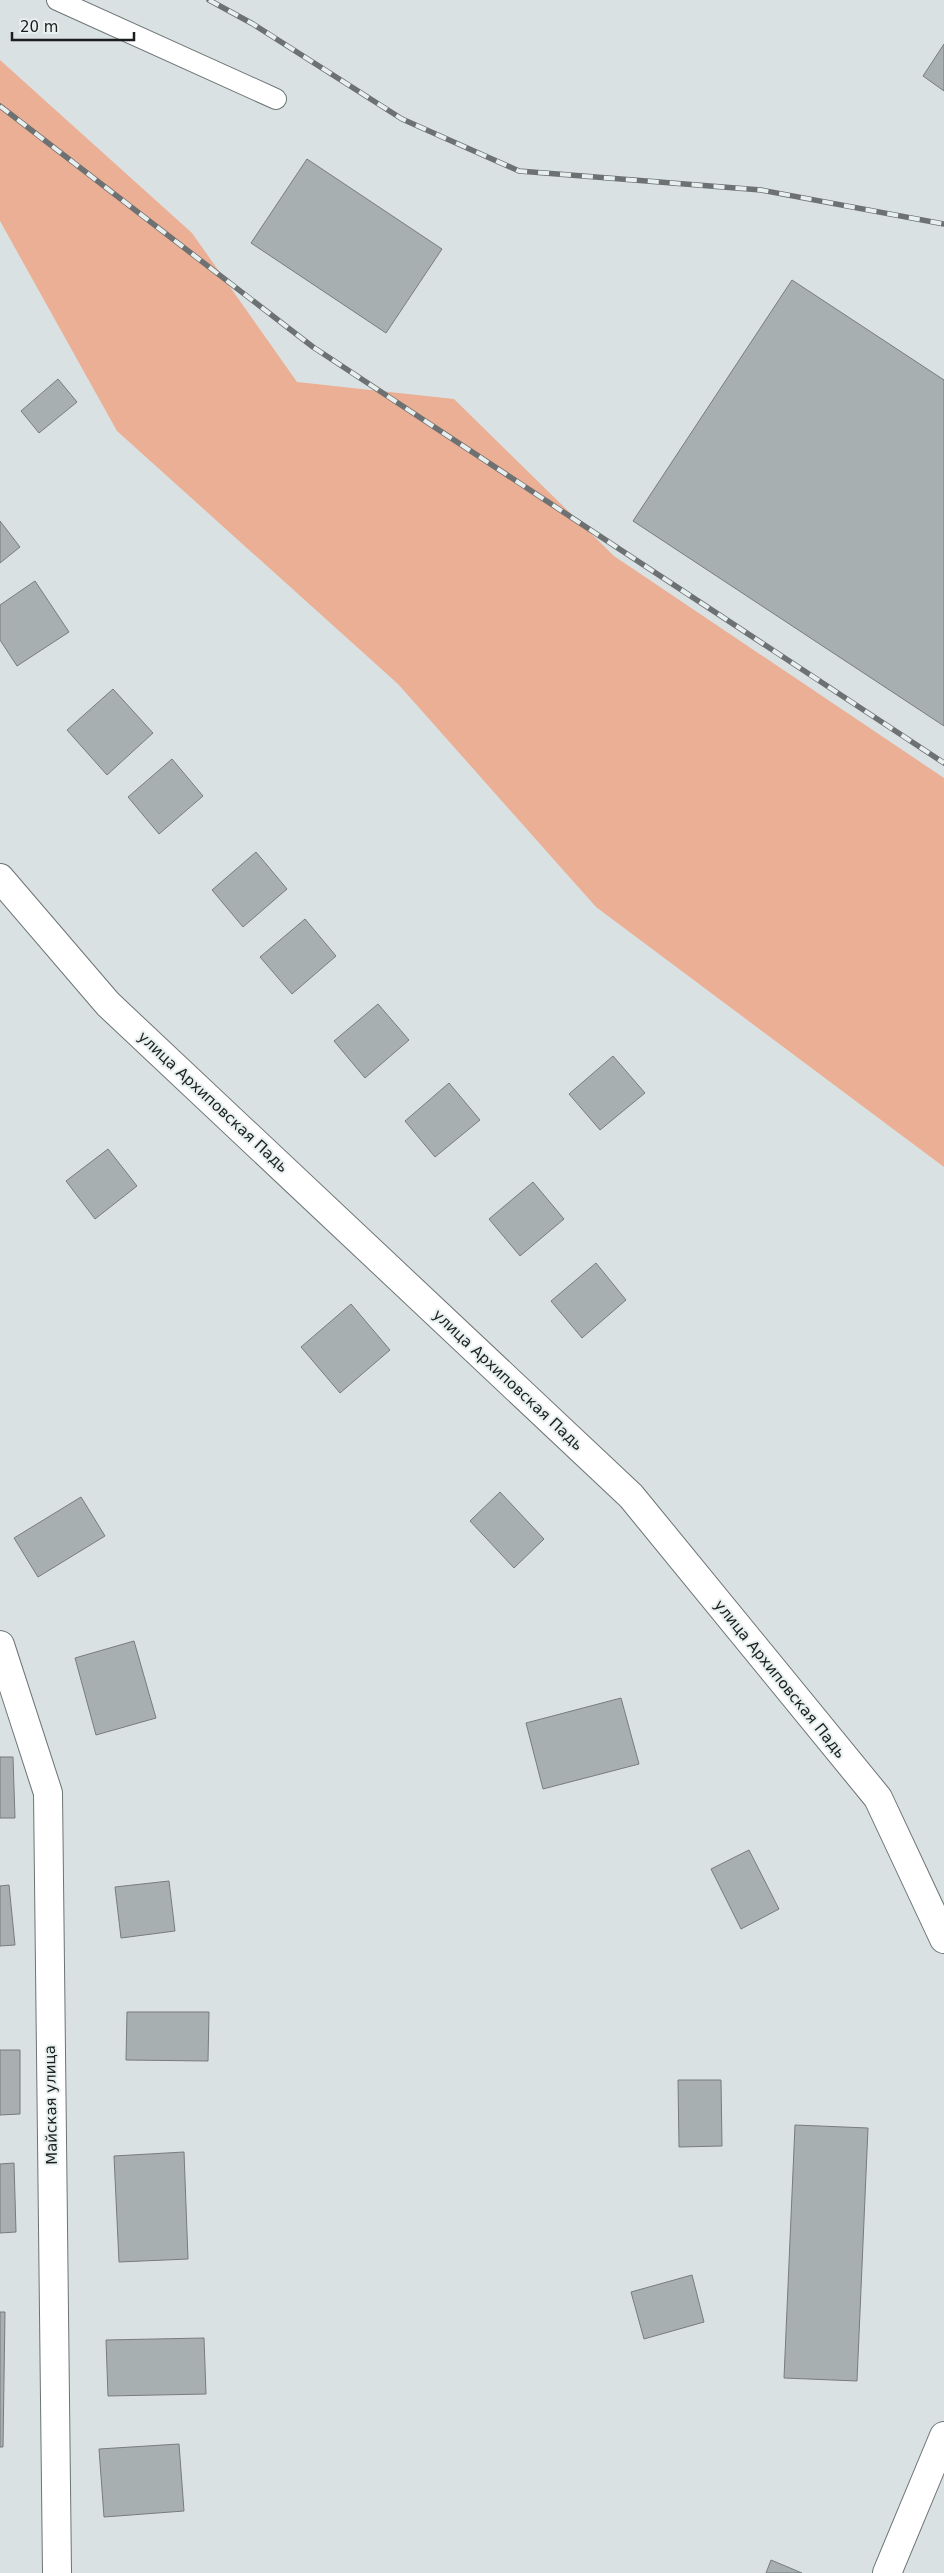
<svg xmlns="http://www.w3.org/2000/svg" width="944" height="2573" font-family="'DejaVu Sans',sans-serif">
<style>
.green{fill:#ebaf95}
.building{fill:#a8afb0;stroke:#777d7e}
.lines{fill:none;stroke-linecap:round;stroke-linejoin:round}
.lane-casing{stroke:#6d7474;stroke-width:22}
.street-casing{stroke:#6d7474;stroke-width:30}
.lane{stroke:#fff;stroke-width:20}
.street{stroke:#fff;stroke-width:28}
.rail-casing{stroke:#6d7172;stroke-width:5.5}
.rail{stroke:#e7efef;stroke-width:4;stroke-dasharray:11;stroke-linecap:butt}
.labels{text-anchor:middle;dominant-baseline:central;stroke-width:4;stroke-linejoin:round;paint-order:stroke}
.street-label{font-size:15px;fill:#1b1e1e;stroke:#e7efef}
</style>
<rect width="100%" height="100%" fill="#dae1e2"/>
<!-- green -->
<path class="green" d="M0 60 192 233 297 382 454 399 614 556 944 778V1167L596 907 398 684 117 431 0 221Z"/>
<!-- building -->
<path class="building" d="M944 44V91L923 76Z
M307 159 442 249 386 333 251 243Z
M792 280 944 380V726L633 521Z
M58 379 77 402 39 433 21 411Z
M0 521 20 547 0 563Z
M35 581 69 632 17 666 0 640V605Z
M113 689 153 733 107 775 67 730Z
M172 759 203 796 159 834 128 797Z
M256 852 287 889 243 927 212 890Z
M305 919 336 956 292 994 260 957Z
M378 1004 409 1040 365 1078 334 1041Z
M613 1056 645 1093 600 1130 569 1094Z
M449 1083 480 1120 435 1157 405 1121Z
M108 1149 137 1186 95 1219 66 1181Z
M533 1182 564 1219 520 1256 489 1219Z
M596 1263 626 1300 582 1338 551 1301Z
M351 1304 390 1350 340 1393 301 1347Z
M500 1492 544 1539 514 1568 470 1521Z
M81 1497 105 1536 38 1577 14 1538Z
M134 1641 156 1718 96 1735 75 1658Z
M621 1698 639 1764 543 1789 526 1723Z
M0 1757H13L15 1818H0Z
M749 1850 779 1909 741 1929 711 1869Z
M169 1881 175 1931 121 1938 115 1887Z
M9 1885 15 1945 0 1946V1886Z
M127 2012H209L208 2061 126 2060Z
M0 2050H20V2114L0 2115Z
M678 2080H721L722 2146 679 2147Z
M795 2125 868 2128 857 2381 784 2378Z
M184 2152 188 2259 119 2262 114 2156Z
M14 2163 16 2232 0 2233V2164Z
M692 2275 704 2322 644 2339 631 2292Z
M0 2312H5L3 2447H0Z
M204 2338 206 2394 108 2396 106 2340Z
M179 2444 184 2511 104 2517 99 2449Z
M771 2560 802 2573H766Z"/>
<g class="lines">
<!-- lane casing -->
<g class="lane-casing">
<path id="lane" d="M57 0 276 99"/>
</g>
<!-- street casing -->
<g class="street-casing">
<path id="street" d="M0 878 108 1004 631 1496 878 1798 944 1939
M0 1645 48 1793 57 2573
M887 2573 944 2436"/>
</g>
<!-- lane -->
<use href="#lane" class="lane"/>
<!-- street -->
<use href="#street" class="street"/>
<!-- rail casing -->
<g class="rail-casing">
<path id="rail" d="M209 0 253 24 402 119 519 171 761 190 944 224
M0 106 313 347 944 763"/>
</g>
<!-- rail -->
<use href="#rail" class="rail"/>
</g>
<g class="labels">
<!-- street labels -->
<g class="street-label">
<text transform="translate(213 1102) rotate(43)">улица Архиповская Падь</text>
<text transform="translate(508 1380) rotate(43)">улица Архиповская Падь</text>
<text transform="translate(780 1679) rotate(51)">улица Архиповская Падь</text>
<text transform="translate(51 2105) rotate(-91)">Майская улица</text>
</g>
</g>
<!-- scale -->
<path d="M12 32v8h122v-8" fill="none" stroke="#1b1e1e" stroke-width="2.5"/>
<text x="20" y="32" font-size="15" fill="#1b1e1e" stroke="#e7efef" stroke-width="4" paint-order="stroke">20 m</text>
</svg>
